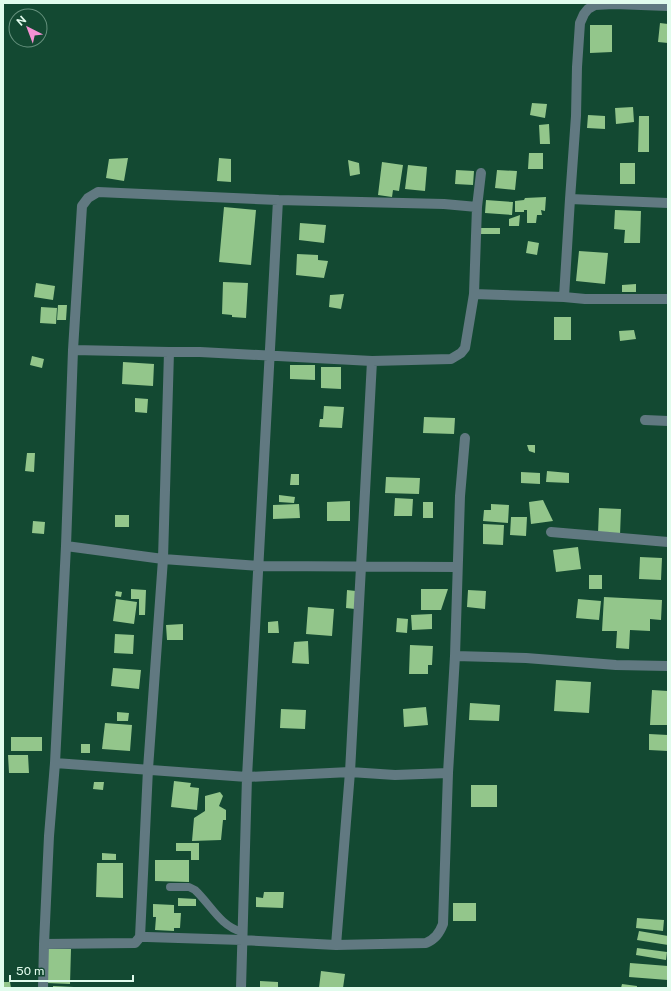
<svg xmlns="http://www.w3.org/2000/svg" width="671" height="991" font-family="'Public Sans',sans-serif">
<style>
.building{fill:#93c68b}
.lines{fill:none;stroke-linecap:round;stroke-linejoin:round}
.lane{stroke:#617981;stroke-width:8}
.street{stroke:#617981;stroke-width:10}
</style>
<rect width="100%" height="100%" fill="#134932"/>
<!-- building -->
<path class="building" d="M660 23 668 24V43L658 42Z
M590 25H612V52L590 53Z
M532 103 547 104 545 118 530 115Z
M633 107 634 122 616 124 615 108Z
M588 115 605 116V129L587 128Z
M639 116H649V152H638Z
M549 124 550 144H540L539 125Z
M529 153H543V169H528Z
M128 158 124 181 106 178 109 159Z
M219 158 231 159V182L217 181Z
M348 160 359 163 360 174 350 176Z
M382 162 403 165 399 191 393 190 392 197 378 195Z
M620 163H635V184H620Z
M408 165 427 167 425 191 405 189Z
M456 170 474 171 473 185 455 184Z
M497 170 517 171 515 190 495 188Z
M546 197 545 211 541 210 542 215H537L536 223H527V210H524V212H515V201L524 200 525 198Z
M486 200 513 202 512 215 485 213Z
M224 207 256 210 251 265 219 262Z
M615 210 641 211 640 243H624L625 230 614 229Z
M520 215 519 226H509V219Z
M300 223 326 225 324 243 299 240Z
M476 228H500V234H476Z
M528 241 539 243 537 255 526 253Z
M579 251 608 253 605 284 576 281Z
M297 254 318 255V260L328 261 324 278 296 275Z
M223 282 248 283 246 318 232 317V315L222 314Z
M36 283 55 286 53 300 34 297Z
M636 284V292H622V285Z
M344 294 341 309 329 307 330 295Z
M58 305H67L66 320H57Z
M41 307 57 308 56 324 40 323Z
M554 317H571V340H554Z
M634 330 636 339 620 341 619 331Z
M32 356 44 359 42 368 30 365Z
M123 362 154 364 153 386 122 384Z
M290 365H315V380L290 379Z
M321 367H341V389L321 388Z
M135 398 148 399 147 413 135 412Z
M324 406 344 407 342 428 319 427 320 419H323Z
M424 417 455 418 454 434 423 433Z
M527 445H535V453L529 451Z
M27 453H35L34 472 25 471Z
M547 471 569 473V483L546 482Z
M521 472 540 473V484L521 483Z
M291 474H299V485H290Z
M386 477 420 478 419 494 385 493Z
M279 495 295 497 294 503 279 502Z
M395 498 413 499 412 516H394Z
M543 500 553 521 531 524 529 502Z
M350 501V521H327V502Z
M423 502H433V518H423Z
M299 504 300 518 273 519V505Z
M491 504 509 505 508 523 483 521 484 510H491Z
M599 508 621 509 620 535 598 534Z
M115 515H129V527H115Z
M511 517H527L526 536 510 535Z
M33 521 45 522 44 534 32 533Z
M483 524 504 525 503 545 483 544Z
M578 547 581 569 556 572 553 550Z
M640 557 662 558 661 580 639 579Z
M589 575H602V589H589Z
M131 589 146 590 145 615H139V599H131Z
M421 589H448L441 610H421Z
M347 590 356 591 355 609 346 608Z
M468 590 486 591 485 609 467 607Z
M116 591 122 592 121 597 115 596Z
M604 597 662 600 661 620 650 619V631L630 630 629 649 616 648 617 631H602Z
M116 599 137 602 134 624 113 621Z
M578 599 601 601 599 620 576 618Z
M308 607 334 609 332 636 306 634Z
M432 614V629L412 630 411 615Z
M397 618 408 619 407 633 396 632Z
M278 621 279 633H268V622Z
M183 624V640H167L166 625Z
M115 634 134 635 133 654 114 653Z
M308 641 309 664 292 663 294 642Z
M410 645 433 646 432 665H428V674H409Z
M113 668 141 670 139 689 111 686Z
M556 680 591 682 589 713 554 711Z
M652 690 668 691V725H650Z
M470 703 500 705 499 721 469 720Z
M426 707 428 725 404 727 403 709Z
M281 709 306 710 305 729 280 728Z
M117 712 129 713 128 721H117Z
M105 723 132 725 130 751 102 749Z
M649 734 668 735V751L649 750Z
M11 737H42V751H11Z
M81 744H90V753H81Z
M8 755H28L29 773H9Z
M174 781 191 783 190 787 199 788 197 810 171 807Z
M94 782H104L103 790 93 789Z
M471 785H497V807H471Z
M220 792 223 796 219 806 226 810V820H223L221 840 192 841 194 818 205 811V796Z
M176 843H199V860H191V851H176Z
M102 853 116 854V860H102Z
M155 860H189V882L155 881Z
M97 863H123V898L96 897Z
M264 892H284L283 908 256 907V897L263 898Z
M178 898 196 899V906H178Z
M453 903H476V921H453Z
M153 904 174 905V913H181L180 928H174V931L155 930 156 917H153Z
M637 918 664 920 663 931 636 928Z
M639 931 668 936V945L637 940Z
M637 948 667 952 666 960 636 955Z
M48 949H71L70 984 47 983Z
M630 963 668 966V980L629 977Z
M321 971 345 974 343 988H319Z
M260 981 278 982V988H260Z
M3 982H10L11 988H3Z
M622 984 637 986V988H621Z
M53 986 74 987V988H53Z"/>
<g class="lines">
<!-- lane -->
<path class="lane" d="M170 887H189L195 890C211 905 220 926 242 932"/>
<!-- street -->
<path class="street" d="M570 199 576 116 577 67 580 23 584 14 588 9 595 5 614 4 668 6
M668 203 570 199 564 297 585 299H668
M477 207 481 173
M474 294 564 297
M73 350 169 352
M645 420 668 421
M551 532 668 542
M66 546 163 559 258 566 457 567
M455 656 526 658 616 665 668 666
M55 763 247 777 350 772 395 775 448 773
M44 944 49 836 55 763 66 546 73 350 82 206 88 198 98 192 278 200 444 204 477 207 474 294 465 348 461 353 451 359 372 361 200 352H169L163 559 148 769 140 937
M336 945 350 772 372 361
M43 988 44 944 135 943 140 937H147L242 940 336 945 426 943C435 939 439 934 443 924L448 773 455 656 460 496 465 438
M241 988 247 777 278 200"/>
</g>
<!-- border -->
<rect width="671" height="991" fill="none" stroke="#e1fced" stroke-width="8"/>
<!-- north arrow -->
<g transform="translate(28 28) rotate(318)"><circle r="19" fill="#134932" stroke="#65917d"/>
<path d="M0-3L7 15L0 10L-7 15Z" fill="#f591d3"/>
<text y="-6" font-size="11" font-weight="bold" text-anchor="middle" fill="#e1fced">N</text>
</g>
<!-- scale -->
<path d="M10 975v6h123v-6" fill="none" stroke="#e1fced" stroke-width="2"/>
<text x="16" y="975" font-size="12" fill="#e1fced" stroke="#134932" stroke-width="3" paint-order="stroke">50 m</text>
</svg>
